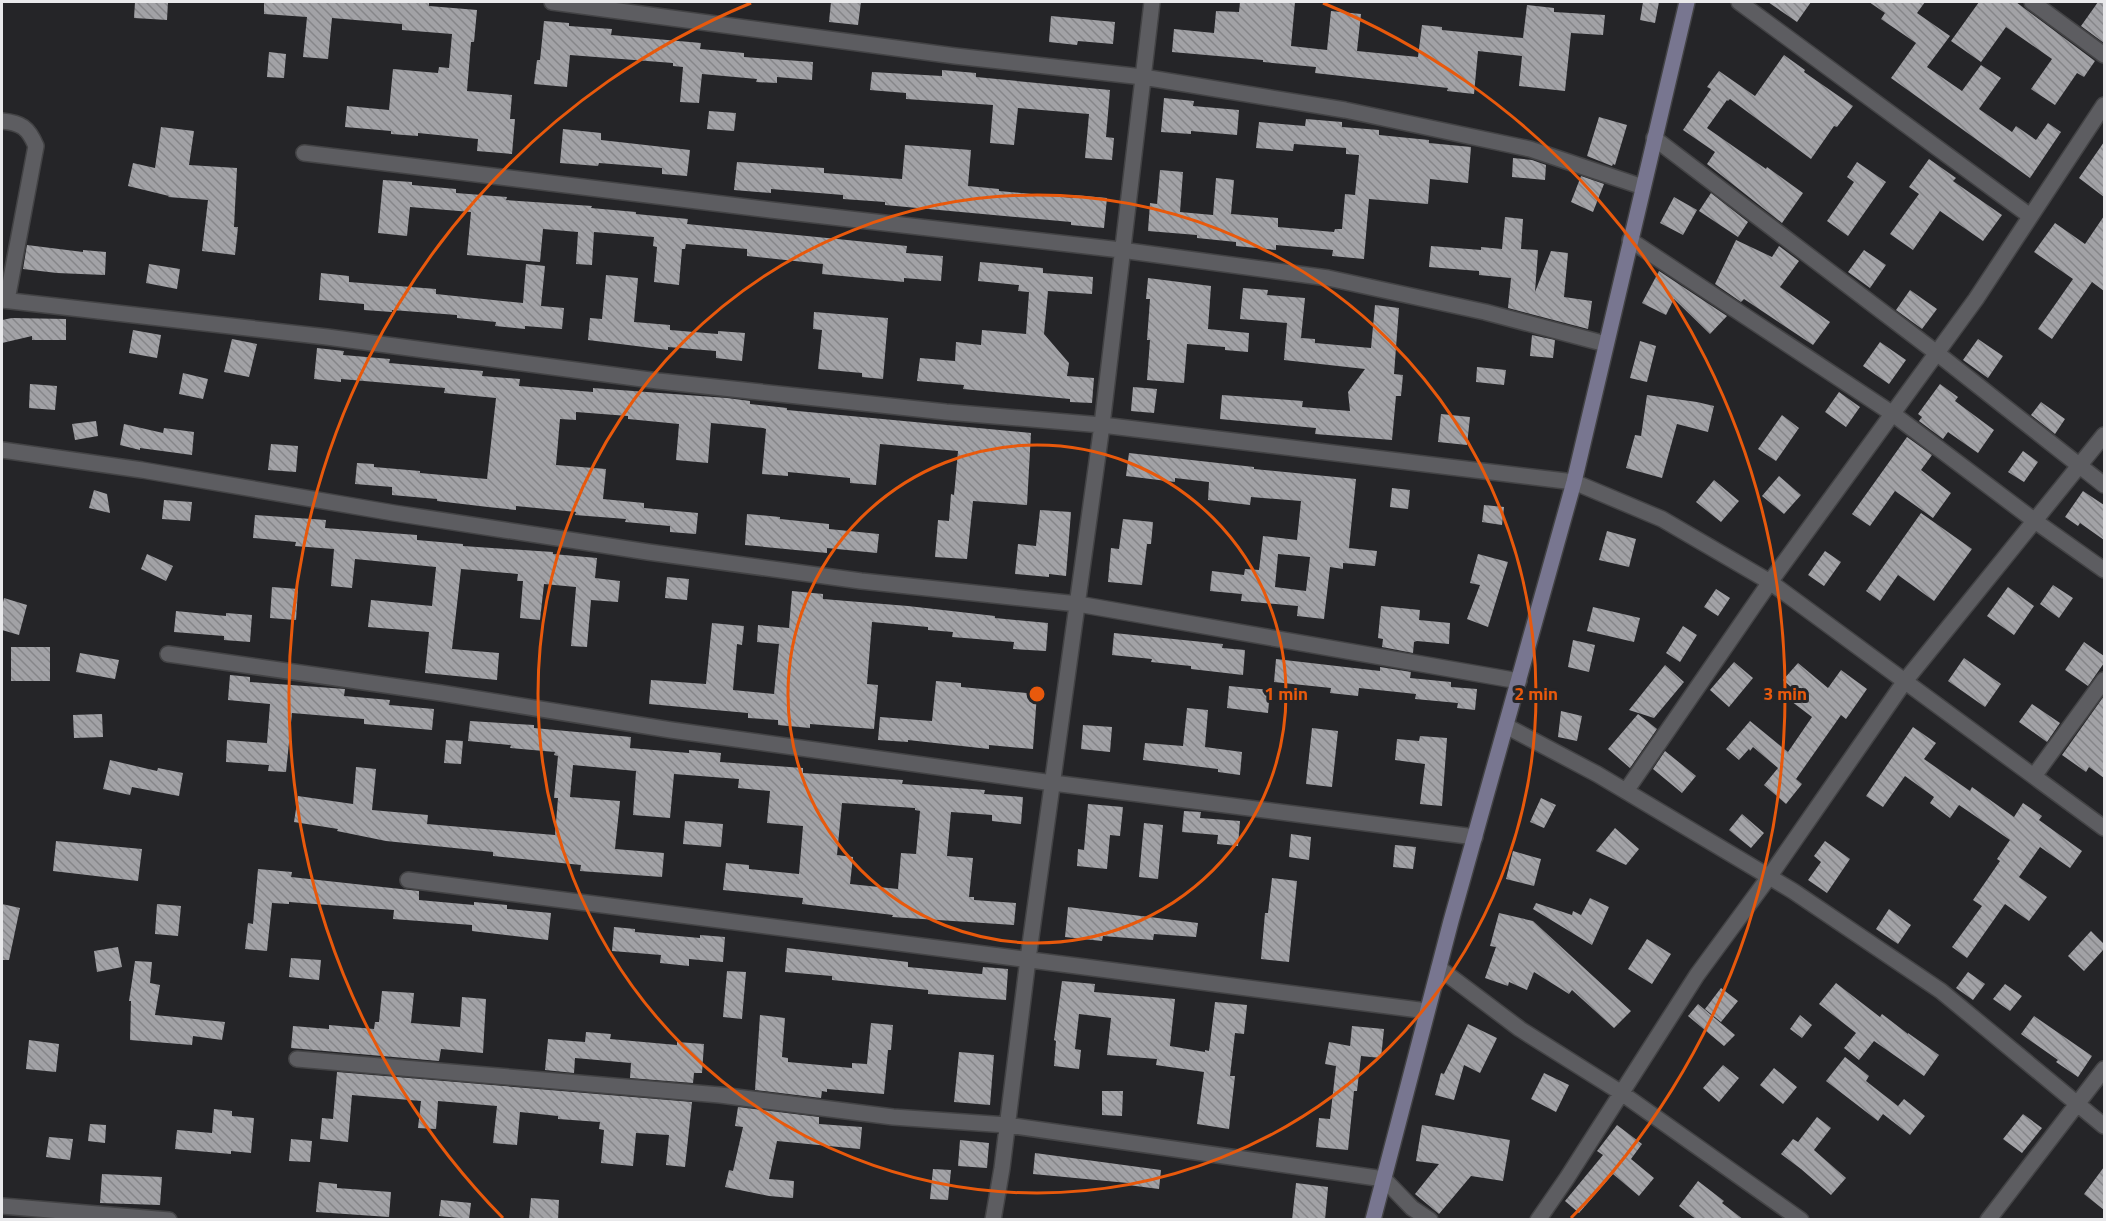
<svg xmlns="http://www.w3.org/2000/svg" width="2106" height="1221" font-family="'Titillium Web',sans-serif">
<style>
.building{fill:url(#building-back-hatch);fill-rule:evenodd}
.lines{fill:none;stroke-linecap:round;stroke-linejoin:round}
.minor-casing{stroke:#434345;stroke-width:18}
.secondary-casing{stroke:#434345;stroke-width:18}
.minor{stroke:#5d5d61;stroke-width:15}
.secondary{stroke:#787690;stroke-width:15}
.ring{fill:none;stroke:#e8590c;stroke-width:3}
.centre{fill:#e8590c;stroke:#252528;stroke-width:3}
.ring-label{font-size:18px;text-anchor:middle;font-weight:bold;fill:#e8590c;stroke:#252528;stroke-width:6;stroke-linejoin:round;paint-order:stroke}
</style>
<defs>
<pattern id="building-back-hatch" width="6" height="6" patternUnits="userSpaceOnUse" patternTransform="scale(1.5)"><rect width="6" height="6" fill="#a2a2a6"/><path d="M-1 5l2 2M0 0l6 6M5-1l2 2" fill="none" stroke="#868689"/></pattern>
</defs>
<rect width="100%" height="100%" fill="#252528"/>
<!-- building -->
<path class="building" d="M135 2H168L167 20 134 18Z
M264 2H429V6L477 10 474 42H471L467 91 512 95 510 119H515L512 154 477 151 478 139 418 133V136L391 134V131L345 127 347 106 389 110 393 69 438 73 439 67 449 68 452 34 402 30V24L332 18 328 59 303 57 307 17 264 14Z
M831 2H861L858 25 829 22Z
M1240 2H1295L1291 46 1327 50 1331 11 1361 14 1357 51 1418 57 1422 25 1442 27V30L1523 38 1527 5 1554 8V12L1605 15 1603 35 1571 33 1565 91 1519 86 1522 56 1478 51 1474 94 1447 91 1448 88 1315 73 1316 67 1263 62V60L1172 52 1174 29 1214 33 1216 11 1239 12Z
M1643 2H1659L1655 23 1640 20Z
M1768 2H1811L1797 22Z
M1869 2H1925L1917 13 1950 36 1927 67 1962 91 1981 65 2001 78 1979 109 2012 132 2016 126 2036 140 2048 123 2061 132 2030 178 1891 78 1916 43 1881 19 1885 13Z
M1979 2H2016L2095 61 2084 77 2077 73 2055 105 2031 89 2052 59 2006 27 1981 62 1951 41Z
M2098 2H2104V43L2081 26Z
M1051 16 1115 22 1113 44 1078 41 1077 45 1049 42Z
M544 21 569 23V26L612 29 611 35 701 43 700 49 744 53V57L813 62 812 80 777 77V83L756 82 757 79 702 74 699 103 680 102 683 67 673 66V63L570 55 567 87 534 84 537 60H540Z
M269 52 286 54 284 78 267 77Z
M1784 55 1805 70 1804 72 1853 106 1837 127 1834 126 1811 159 1730 99 1728 101 1727 100 1707 128 1766 169 1767 167 1803 193 1782 223 1707 164 1715 152 1683 130 1711 89 1707 87 1719 71 1755 96Z
M942 70 976 73V77L1110 90 1106 137 1114 138 1112 160 1085 158 1089 114 1018 108 1014 145 990 143 993 105 906 99V93L870 90 872 72 942 76Z
M1164 98 1194 101 1193 106 1239 110 1237 135 1191 131V134L1161 132Z
M709 111 736 113 734 131 707 129Z
M1599 117 1627 125 1615 165 1613 164 1612 166 1587 156Z
M1306 119 1342 122V127L1379 130V135L1429 140V143L1471 147 1468 183 1430 179 1428 204 1369 199 1364 259 1332 256 1333 250 1276 245V250L1236 246V242L1197 238V235L1148 231 1150 203 1157 204 1160 170 1183 172 1180 212 1213 215 1216 178 1234 180 1231 214 1278 218V227L1334 232 1335 229H1342L1345 194 1355 195 1359 155 1346 154V148L1294 144 1293 151 1256 148 1259 122 1305 126Z
M161 127 194 131 189 165 237 168 234 227H238L235 255 202 251 208 200 168 197 169 196 128 186 133 163 155 168Z
M563 129 601 133V140L690 150 687 176 662 174V168L599 163 598 166 560 163Z
M2104 142V197L2079 178Z
M905 145 971 150 968 186 999 189V191L1073 198 1074 195 1107 198 1104 228 1071 225V222L885 205V202L843 199V195L771 189V193L734 190 737 162 824 168V173L902 179Z
M1513 158 1532 160 1546 165 1545 180 1512 177Z
M1929 159 1956 178 1953 181 2002 215 1983 241 1940 211 1913 250 1890 234 1919 194 1909 187Z
M1857 162 1886 182 1848 236 1827 221 1854 182 1847 177Z
M1581 176 1604 184 1593 212 1571 202Z
M383 180 412 182V185L456 189V193L507 197 506 200 592 206 591 208 636 212V214L688 219 687 224 907 246 906 253 943 256 941 281 904 278V282L822 274 823 264 747 256V249L686 244 685 249H682L679 285 654 282 657 247 653 246 654 237 594 232 592 265 576 264 578 232 543 229 540 262 467 255 471 212 410 207 407 236 378 233Z
M1711 193 1748 222 1738 237 1699 211Z
M1674 197 1697 210 1683 235 1660 223Z
M2104 216V291L2092 282 2052 339 2038 329 2073 279 2034 252 2055 223 2085 244Z
M1505 217 1523 219 1521 249 1538 250 1535 292 1551 251 1568 253 1564 297 1592 301 1588 329 1508 308 1511 278 1479 275V271L1429 267 1431 246 1481 250V247L1502 249Z
M1736 240 1772 257 1779 246 1799 261 1780 287 1830 322 1813 345 1744 299 1741 302 1715 284Z
M27 245 83 252V250L106 252 105 275 57 273 23 269Z
M1864 250 1886 265 1870 288 1848 272Z
M980 262 1043 268V273L1093 277 1092 294 1048 291 1044 334 1069 363 1067 376 1094 378 1092 403 1070 402V399L963 389 964 385 917 381 920 358 955 361 956 342 981 345 982 330 1026 334 1029 292 1018 291 1019 285 978 281Z
M149 264 180 269 177 289 146 283Z
M526 264 545 266 541 306 564 308 562 329 525 326V329L495 326 496 322 457 318V315L392 310V312L364 310V304L319 300 321 273 349 276V282L436 289V294L523 303Z
M1659 271 1727 316 1710 334 1674 299 1666 315 1642 303Z
M606 275 638 278 634 322 670 325V330L718 334V331L745 333 742 361 716 358V351L668 347V350L588 340 590 318 602 319Z
M1148 278 1211 286 1208 329 1249 333 1248 352 1225 350V347L1187 344 1184 383 1147 380 1150 340H1147L1150 299H1146Z
M1243 288 1268 290 1267 295 1305 298 1301 338 1315 339V343L1371 348 1375 305 1399 308 1394 374 1403 375 1401 396H1396L1392 440 1315 434 1316 428 1220 419 1222 395 1303 401 1302 407 1350 411 1348 392 1365 369 1284 360 1287 323 1240 319Z
M1910 290 1937 309 1922 329 1896 310Z
M814 312 888 318 883 379 862 377V373L818 369 822 330 813 329Z
M12 318 66 319V340H32V336L2 343V320Z
M133 330 161 335 157 358 129 353Z
M1532 335 1555 340 1553 358 1530 356Z
M232 339 257 344 249 377 224 372Z
M1978 339 2003 356 1988 378 1963 360Z
M1640 341 1656 346 1647 382 1630 378Z
M1880 342 1906 360 1889 384 1863 366Z
M317 348 344 351 343 355 390 359 389 363 483 371 482 376 520 379 519 386 593 392V388L727 398 750 401V404L787 408V410L1031 433 1027 505 973 501 967 559 935 557 938 520 949 521 951 494 954 495 958 451 880 444 876 485 850 483V478L788 472V476L762 474 766 429 763 428 711 423 708 463 676 460 679 424 628 419V416L576 412V420L560 419 556 465 606 469 603 499 644 503V508L698 513 696 534 670 532V526L625 522 626 519 575 515 576 512 516 506V510L488 507 437 501V499L392 495V487L355 484 357 463 374 464V467L420 471V473L487 479 496 398 444 393 445 388 341 379V382L314 379Z
M1477 367 1506 370 1504 385 1476 382Z
M183 373 208 379 203 399 179 394Z
M30 384 57 386 55 410 29 408Z
M1940 384 1958 397 1955 401 1994 430 1978 453 1948 432 1943 439 1919 421 1922 417 1918 414Z
M1133 387 1157 389 1154 413 1131 411Z
M1839 392 1860 407 1846 427 1825 412Z
M1647 395 1697 402 1714 406 1708 432 1677 424 1662 478 1626 468 1635 435 1641 436Z
M2041 402 2065 419 2055 434 2031 415Z
M1441 414 1470 417 1467 445 1438 442Z
M1782 415 1799 428 1776 461 1758 449Z
M96 421 98 436 75 440 72 424Z
M124 424 163 433 164 428 194 432 192 455 140 448V450L120 445Z
M1907 437 1932 455 1921 470 1951 493 1933 518 1895 491 1870 526 1852 514Z
M271 444 298 446 296 472 268 470Z
M2023 451 2038 462 2024 482 2008 472Z
M1129 453 1254 467V469L1356 479 1349 548 1377 551 1375 566 1343 563V569L1330 567 1324 619 1297 616 1298 606 1241 601 1242 594 1210 591 1212 571 1244 575 1245 569 1259 570 1263 536 1297 540 1301 501 1251 497 1250 505 1208 500 1209 482 1175 478V482L1126 476ZM1278 554 1310 557 1306 591 1275 587Z
M1779 476 1801 495 1784 514 1762 496Z
M1714 480 1739 501 1721 522 1696 502Z
M1392 488 1410 490 1408 509 1390 507Z
M94 490 107 494 110 513 89 508Z
M2083 491 2104 505V540L2080 523 2078 526 2065 517Z
M164 500 192 502 190 521 162 519Z
M1484 505 1504 507 1502 525 1482 522Z
M1040 510 1071 512 1066 576 1049 574V577L1015 574 1018 544 1036 546Z
M1921 513 1972 549 1934 601 1898 575 1880 601 1866 591Z
M747 514 780 517V519L829 524V529L879 534 877 553 827 548V553L745 545Z
M255 515 326 520 325 528 417 535V540L463 544V546L553 552V554L597 558 595 578 620 581 618 602 591 600 587 647 571 646 576 587 544 584 540 620 520 618 523 581H517L518 574 461 569 452 649 499 653 497 680 425 673 429 632 368 627 371 600 432 606 436 567 355 559 352 588 331 586 334 549 295 546 296 542 253 538Z
M1123 519 1153 522 1151 544H1147L1142 585 1108 582 1111 548 1119 549Z
M1607 531 1636 539 1629 567 1599 560Z
M1825 551 1841 562 1824 586 1808 575Z
M147 554 173 566 166 581 141 569Z
M1478 554 1508 562 1488 627 1467 619 1480 585 1470 583Z
M667 577 689 579 687 600 665 598Z
M2053 585 2073 598 2059 618 2040 604Z
M272 587 298 589 296 620 270 618Z
M2008 587 2034 606 2014 635 1987 616Z
M1716 589 1730 598 1718 616 1704 607Z
M792 591 823 594V599L908 606 995 616V618L1048 623 1046 651 1013 649 1014 642 952 637 953 632 928 630V627L872 622 867 684 878 685 874 729 810 724V728L778 725V720L748 718V713L649 704 651 680 706 684 712 623 744 626 742 645 737 644 733 690 774 694 779 644 757 642 758 625 789 628Z
M4 598 27 605 19 635 2 630V607Z
M1381 606 1420 610 1419 620 1450 623 1449 644 1417 641 1414 642 1413 653 1382 647 1383 639 1378 638Z
M1593 607 1640 618 1634 642 1587 631Z
M176 611 226 616V613L252 615 250 642 224 640V636L174 632Z
M1683 626 1697 635 1680 662 1666 653Z
M1114 633 1223 644 1222 648 1245 650 1243 675 1191 669V666L1151 662 1152 659 1112 655Z
M1573 640 1595 645 1589 672 1568 667Z
M2084 642 2104 656V663L2088 686 2065 670Z
M11 647H50V681H11Z
M80 653 119 660 115 679 76 672Z
M1964 658 2001 684 1985 707 1948 681Z
M1276 659 1380 671V667L1411 672 1410 678 1451 682V687L1477 689 1475 710 1457 708 1458 703 1415 699 1416 694 1359 688 1358 696 1330 693 1331 688 1274 682Z
M1734 662 1753 678 1729 707 1710 690Z
M1798 663 1828 688 1841 670 1867 689 1846 719 1841 715 1796 779 1802 784 1786 804 1764 785 1778 768 1753 747 1750 751 1749 749 1739 760 1726 749 1750 721 1788 752 1812 717 1791 701 1798 693 1783 680Z
M1665 665 1684 682 1654 718 1629 710Z
M230 675 250 677V682L345 689 344 696 390 700 389 705 434 709 432 730 364 724V719L292 713 286 772 268 771 269 765 226 762 227 740 267 743 270 704 228 700Z
M936 681 961 683V687L1037 694 1033 749 989 745V749L908 740V742L878 740 880 717 932 721Z
M1229 686 1270 690 1268 713 1227 708Z
M2104 696V778L2089 767 2086 772 2062 755Z
M2032 704 2060 723 2047 742 2019 722Z
M1187 708 1208 710 1205 747 1242 752 1240 775 1218 772V769L1143 760 1145 743 1183 746Z
M1561 711 1582 716 1577 741 1558 737Z
M102 714 103 737 74 738 73 715Z
M1638 714 1657 729 1630 768 1608 749Z
M470 721 534 725V728L631 737 630 748 689 753V750L721 753 720 762 803 768V773L903 780 902 784 985 790 984 794 1023 797 1021 824 992 821V815L951 812 947 856 973 858 969 897H974V900L1016 903 1014 925 892 917 893 915 802 904 803 898 723 890 726 863 749 865V869L799 874 803 826 767 823 770 791 738 788 739 779 674 774 670 818 633 815 636 771 573 765 570 797 620 801 615 849 664 853 662 877 580 871 581 865 493 856V852L386 841 337 831 338 829 294 822 298 796 353 804 356 767 376 769 372 810 428 815 427 824 555 835 558 798H554L558 756 554 755 555 752 510 748 511 745 468 741ZM842 803 915 808V810L920 811 916 854 901 853 898 889 850 884 853 857 837 855Z
M1083 725 1112 727 1110 752 1081 749Z
M1913 727 1936 743 1924 759 1970 791 1972 787 2014 817 2023 803 2042 816 2039 820 2082 851 2070 868 2040 847 2019 877 2047 897 2029 921 2005 904 1967 958 1952 947 1982 906 1973 900 2000 861 1997 859 2010 840 1959 805 1950 818 1930 803 1934 797 1905 776 1883 807 1866 796Z
M1312 728 1338 731 1332 787 1306 784Z
M1420 736 1447 738 1442 806 1420 804 1425 764 1395 760 1397 739 1419 741Z
M446 740 463 741 461 764 444 763Z
M1665 751 1696 776 1682 793 1653 769Z
M110 760 157 771 158 768 183 773 179 796 132 787 130 795 103 789Z
M1541 798 1556 805 1544 828 1530 822Z
M1088 804 1123 807 1120 836 1110 835 1107 869 1077 866 1078 849 1084 850Z
M1184 811 1201 812 1200 818 1240 821 1238 846 1217 844 1218 835 1182 832Z
M1742 814 1764 833 1751 848 1729 830Z
M685 821 723 824 721 847 683 844Z
M1144 823 1163 825 1158 879 1139 877Z
M1615 828 1639 849 1626 865 1596 851Z
M1291 834 1311 837 1309 860 1289 857Z
M56 841 142 849 138 881 53 871Z
M1825 841 1850 859 1827 893 1808 880 1821 862 1814 856Z
M1395 845 1416 847 1413 869 1393 867Z
M1513 851 1541 859 1534 886 1506 879Z
M258 869 292 872 291 877 419 891V900L474 905V902L507 905V909L551 913 548 940 472 931V925L393 919 394 910 289 902V904L272 903 267 951 245 949 248 923 253 924Z
M1272 878 1297 881 1289 962 1261 959 1265 913H1268Z
M1590 898 1609 907 1592 945 1533 909 1536 903 1572 915 1573 911 1581 915Z
M2 904 20 908 9 960H2Z
M157 904 181 906 178 936 155 934Z
M1068 907 1198 923 1196 937 1154 934 1153 940 1103 936 1102 941 1065 937Z
M1889 909 1911 925 1898 944 1876 929Z
M1499 913 1533 921 1631 1011 1614 1028 1572 990 1569 994 1534 972 1527 990 1509 982 1508 986 1485 978 1496 947 1490 946Z
M614 927 635 929V932L700 938V935L725 937 723 962 689 959V966L660 963 661 955 612 951Z
M2091 931 2104 944V949L2084 971 2068 956Z
M1647 939 1671 954 1652 984 1628 969Z
M118 947 122 967 97 972 94 951Z
M787 948 908 962V967L982 974 983 967 1008 969 1006 1000 928 994V990L832 980V976L785 972Z
M291 958 321 960 319 980 289 977Z
M135 961 152 962 150 983 160 985 155 1015 225 1022 222 1040 193 1036 192 1045 130 1040 131 1001H129Z
M727 971 746 972 742 1019 723 1017Z
M1968 972 1985 984 1973 1000 1956 988Z
M1062 981 1095 984 1094 992 1175 999 1170 1046 1205 1052V1050L1209 1051 1215 1002 1247 1005 1244 1034 1235 1033 1230 1076H1235L1229 1129 1197 1124 1204 1072 1156 1065 1157 1059 1107 1055 1111 1018 1079 1014 1075 1049 1081 1050 1079 1069 1054 1066 1056 1041 1054 1040Z
M1836 983 1880 1017 1882 1014 1908 1034V1033L1939 1055 1924 1076 1874 1041 1859 1060 1844 1048 1856 1033 1819 1004Z
M2005 984 2022 996 2010 1011 1993 999Z
M1721 988 1738 1001 1721 1022 1705 1009Z
M382 991 414 993 411 1023 460 1027 462 997 486 999 483 1053 441 1049 439 1061 291 1048 293 1026 329 1029V1025L374 1029 375 1022H379Z
M1698 1004 1735 1035 1724 1046 1688 1016Z
M760 1015 785 1018 782 1057 788 1058V1062L852 1068V1063L867 1064 871 1023 893 1025 891 1050H888L884 1094 827 1089V1092L822 1091 821 1098 755 1090Z
M1800 1015 1812 1025 1802 1038 1790 1029Z
M2034 1016 2092 1056 2078 1077 2056 1062 2058 1060 2021 1034Z
M1468 1024 1497 1038 1480 1073 1464 1065 1454 1100 1435 1095 1441 1073 1444 1074Z
M1352 1026 1384 1029 1381 1058 1361 1056 1357 1091H1354L1348 1150 1316 1147 1319 1118 1330 1119 1336 1066 1325 1064 1329 1042 1350 1046Z
M586 1032 611 1034 610 1039 677 1045V1042L704 1044 702 1073H694L693 1083 630 1078 631 1063 575 1058 574 1073 545 1070 548 1039 585 1042Z
M29 1040 59 1044 56 1072 26 1069Z
M959 1052 994 1055 990 1105 954 1102Z
M1845 1057 1869 1076 1866 1081 1898 1106 1904 1099 1925 1116 1910 1135 1883 1114 1878 1121 1826 1081Z
M1723 1065 1739 1078 1719 1102 1703 1088Z
M1774 1068 1797 1087 1783 1104 1760 1085Z
M337 1072 692 1102 685 1167 666 1165 669 1135 636 1133 633 1166 601 1163 604 1130 599 1129 600 1122 558 1119V1116L520 1112 517 1145 493 1143 497 1106 438 1101 436 1129 418 1128 421 1101 352 1095 348 1142 320 1139 322 1118 333 1119Z
M1544 1073 1569 1085 1556 1112 1531 1099Z
M1102 1091H1123L1122 1116 1102 1115Z
M738 1107 819 1117V1124L862 1127 860 1149 777 1141 769 1179 794 1181 793 1198 769 1196 725 1187 729 1170 733 1171 743 1127 735 1126Z
M214 1109 232 1111V1116L254 1118 251 1153 231 1151V1154L175 1149 177 1130 212 1133Z
M2023 1114 2042 1128 2022 1153 2003 1139Z
M1817 1117 1831 1128 1814 1150 1846 1178 1831 1195 1801 1169 1781 1154 1793 1139 1798 1142Z
M90 1124 106 1125 105 1143 88 1141Z
M1422 1125 1510 1140 1503 1181 1471 1176 1439 1214 1415 1194 1439 1164 1416 1161Z
M1617 1125 1642 1144 1631 1159 1654 1178 1639 1196 1613 1174 1579 1213 1565 1201 1603 1155 1597 1151Z
M49 1137 73 1139 70 1160 46 1157Z
M291 1139 312 1141 310 1162 289 1161Z
M960 1140 989 1143 987 1168 958 1166Z
M1035 1153 1161 1170 1159 1189 1128 1185V1183L1033 1174Z
M2104 1167V1210L2084 1194Z
M933 1169 951 1170 948 1200 930 1199Z
M102 1174 162 1177 160 1205 100 1203Z
M1698 1181 1724 1201 1722 1203 1744 1220H1697L1679 1206Z
M319 1182 337 1184V1188L391 1192 389 1217 316 1212Z
M1296 1183 1328 1187 1325 1220H1292Z
M531 1198 559 1200 558 1220H529Z
M441 1200 471 1203 469 1219 439 1216Z"/>
<g class="lines">
<!-- minor casing -->
<g class="minor-casing">
<path id="minor" d="M552 2 955 56 1143 77 1345 110 1530 149 1643 187
M1739 2 2030 216
M2032 2 2104 55
M2 121C21 123 28 127 36 146L7 300
M1654 138 1938 354 2104 485
M304 153 771 210 1121 250 1328 278 1485 312 1606 344
M1630 240 1893 414 2035 521 2104 570
M2 300 327 337 658 381 946 412 1102 425 1574 482 1662 519 1770 582 2104 828
M2 450 142 470 394 513 648 552 861 581 1078 604 1519 681
M168 654 441 693 671 730 1053 783 1475 837
M1506 726 1597 774 1793 891 1941 991 2104 1126
M2034 776 2104 680
M1626 791 1770 582 1976 299 2104 105
M408 880 1427 1011
M1439 968 1520 1029 1620 1092 1801 1220
M297 1059 720 1095 893 1117 1007 1125 1384 1179 1412 1208 1430 1220
M2 1206 169 1220
M993 1220 1002 1168 1028 959 1102 425 1152 2
M1538 1220 1567 1178 1697 975 1769 877 1905 681 2104 435
M1988 1220 2104 1069"/>
</g>
<!-- secondary casing -->
<g class="secondary-casing">
<path id="secondary" d="M1373 1220 1451 921 1574 482 1687 2"/>
</g>
<!-- minor -->
<use href="#minor" class="minor"/>
<!-- secondary -->
<use href="#secondary" class="secondary"/>
</g>
<!-- distance rings -->
<g class="ring">
<circle cx="1037" cy="694" r="249"/>
<circle cx="1037" cy="694" r="499"/>
<path d="M503 1218A748 748 0 0 1 751 3M1323 3A748 748 0 0 1 1571 1218"/>
</g>
<circle cx="1037" cy="694" r="9" class="centre"/>
<g class="ring-label">
<text x="1286" y="700">1 min</text>
<text x="1536" y="700">2 min</text>
<text x="1785" y="700">3 min</text>
</g>
<!-- border -->
<rect width="2106" height="1221" fill="none" stroke="#e9e9eb" stroke-width="6"/>
</svg>
